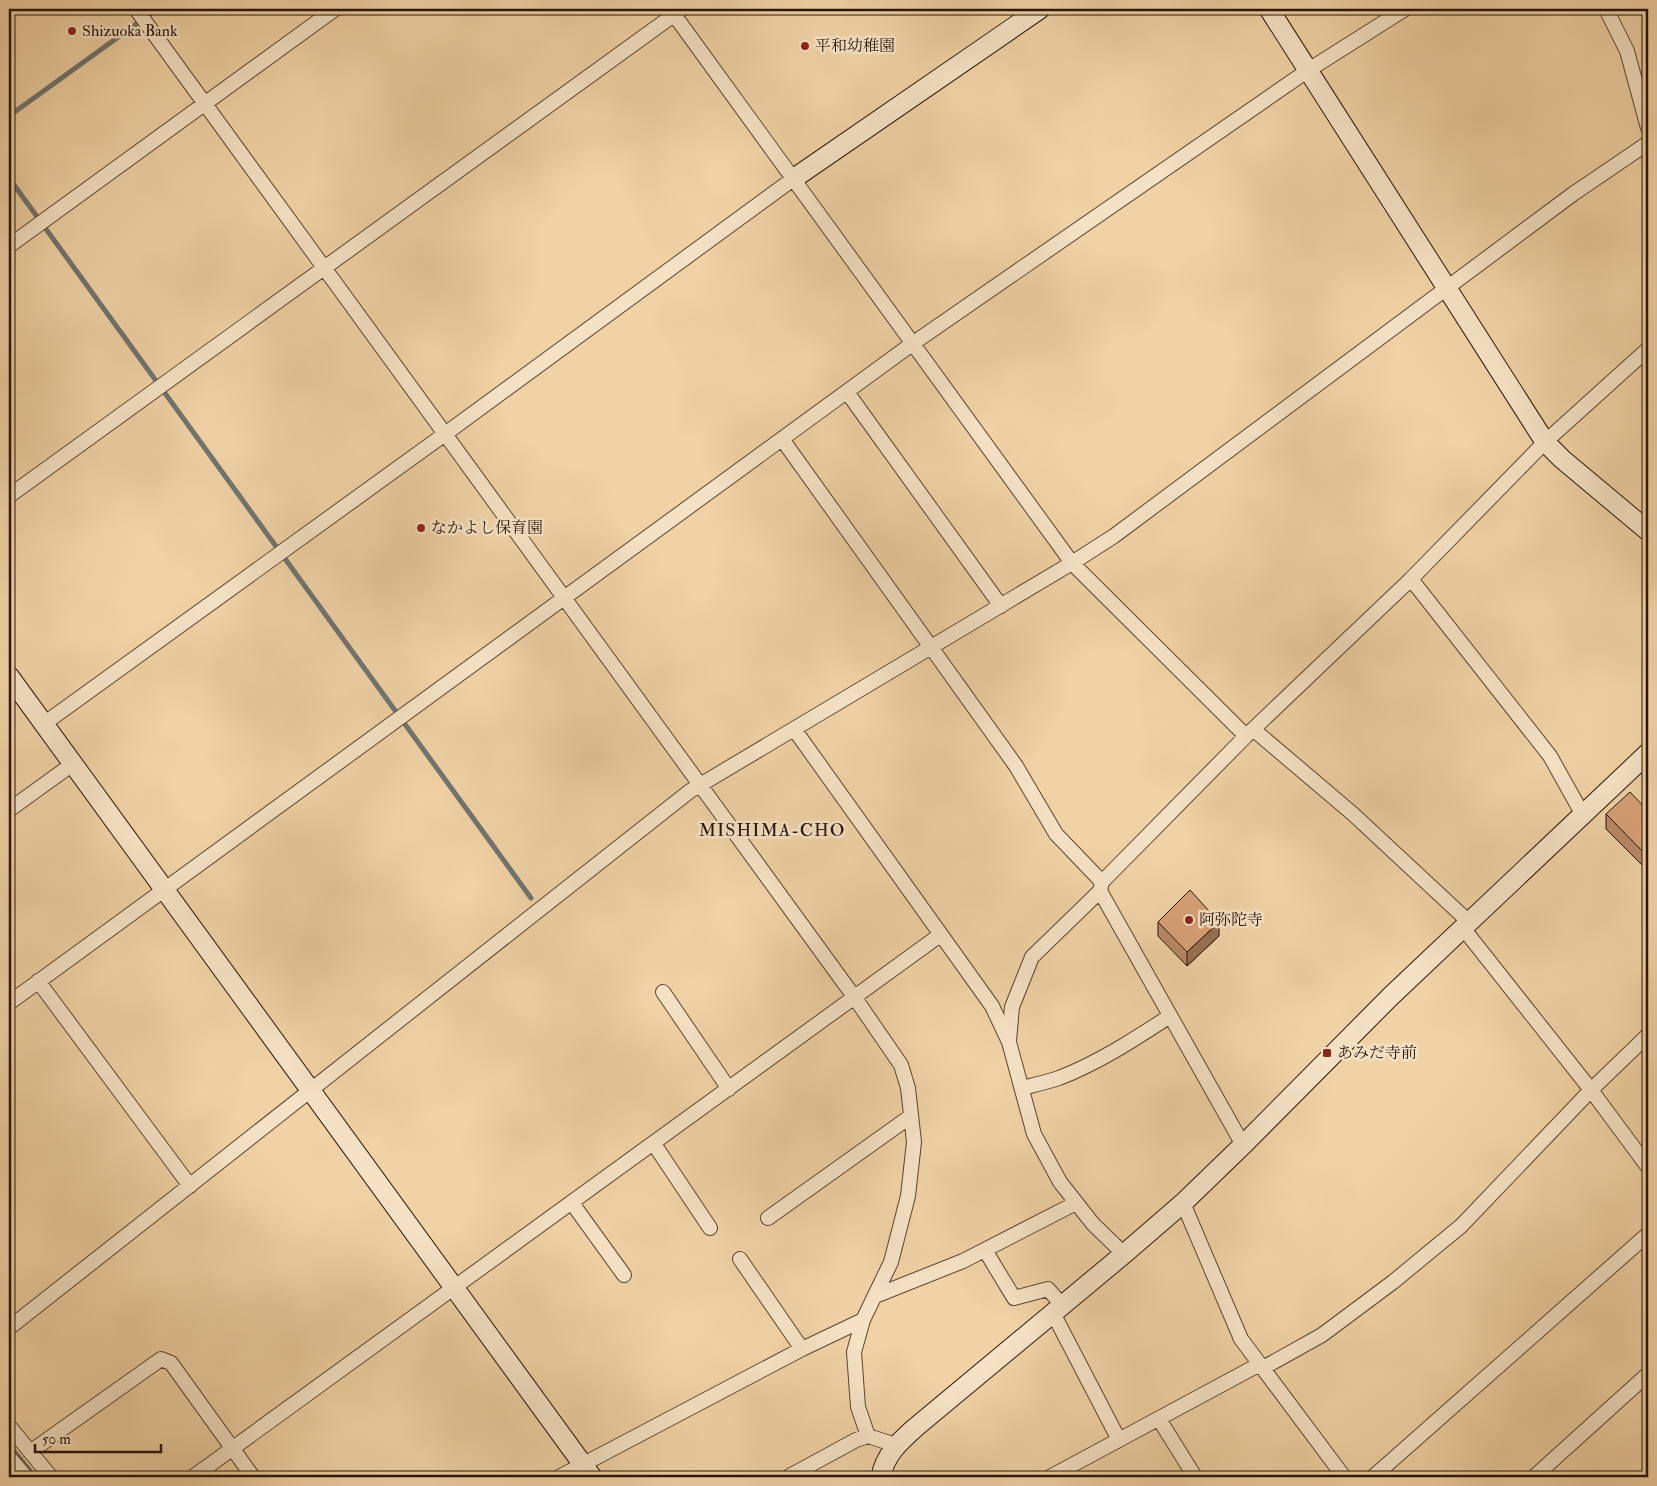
<svg xmlns="http://www.w3.org/2000/svg" width="1657" height="1486" font-family="'IM FELL Double Pica','Noto Serif JP',serif">
<style>
.lines{fill:none;stroke-linecap:round;stroke-linejoin:round}
.stream{stroke:#717470;stroke-width:5}
.street-casing{stroke:#5b4431;stroke-width:16}
.secondary-casing{stroke:#29140a;stroke-width:21}
.street{stroke:#f5e2c5;stroke-width:14}
.secondary{stroke:#f5e2c5;stroke-width:19}
.wall{fill:#ba8a67;stroke:#29140a}
.shaded-wall{fill:#977154;stroke:#29140a}
.building{fill:#d8a178;stroke:#29140a}
.poi-dot{fill:#8f2418;stroke:#f5e2c5;stroke-width:2}
.labels{text-anchor:middle;dominant-baseline:central;stroke-width:5;stroke-linejoin:round;paint-order:stroke}
.poi-label{font-size:16px;fill:#29140a;stroke:#f5e2c5;text-anchor:start}
.neighbourhood-label{font-size:18px;letter-spacing:1px;fill:#29140a;stroke:#f5e2c5}
</style>
<rect width="100%" height="100%" fill="#f0d2a6"/>
<filter id="stains"><feTurbulence type="fractalNoise" baseFrequency=".004" numOctaves="4"/><feColorMatrix values="0 0 0 0 .2 0 0 0 0 .09 0 0 0 0 .02 0 0 0 .5 -.17"/></filter>
<radialGradient id="worn" r=".72"><stop offset=".6" stop-color="#630" stop-opacity="0"/><stop offset="1" stop-color="#630" stop-opacity=".3"/></radialGradient>
<g class="lines">
<!-- stream -->
<path class="stream" d="M9 116 157 9
M9 178 531 898
M9 1445 35 1477"/>
<!-- street casing -->
<g class="street-casing">
<path id="street" d="M136 9 855 998 901 1065 908 1088 914 1142 908 1196 891 1262 863 1320 854 1352 858 1407 868 1436
M670 9 1072 563 1246 736
M1606 9 1627 51 1648 128
M9 246 335 9
M847 392 1001 606
M782 439 1016 766 1056 834 1102 882
M9 496 682 9
M1411 579 1550 756 1583 815
M45 723 445 434 793 179
M794 729 992 1006 1009 1042 1034 1134 1060 1182 1093 1224 1124 1254
M1254 730 1353 814 1469 922
M9 810 74 763
M1463 928 1591 1090 1648 1167
M38 981 190 1186
M663 992 729 1089
M9 1003 912 344 1307 71 1405 9
M1009 1041 1012 1007 1032 957 1100 891
M1022 1088C1034 1085 1047 1082 1059 1078 1098 1063 1135 1039 1170 1016
M654 1144 710 1228
M1243 1145 1100 891 1102 882 1246 736 1411 579 1545 442 1648 349
M572 1203 624 1275
M1183 1203 1241 1339 1344 1477
M768 1218 911 1116
M985 1250 1014 1298 1048 1289 1062 1305
M740 1259 802 1349
M875 1296 963 1261 1076 1203
M1053 1313 1119 1440
M9 1328 690 791 1072 563 1114 536 1573 194 1648 143
M1263 1368 1322 1335 1393 1282 1461 1226 1591 1090 1648 1035
M1159 1419 1195 1477
M9 1426 51 1477
M30 1452 161 1359 171 1363 253 1477
M9 1457 26 1477
M193 1477 940 935
M559 1477 802 1349 863 1320
M788 1477 856 1440 868 1436 896 1445
M1050 1477 1260 1364
M1373 1477 1648 1234
M1534 1477 1648 1374"/>
</g>
<!-- secondary casing -->
<g class="secondary-casing">
<path id="secondary" d="M1269 9 1545 442 1562 459 1648 531
M793 179 1040 9
M9 676 592 1477
M881 1477C884 1456 900 1441 916 1427L1124 1254 1183 1203 1243 1145 1391 996 1648 753"/>
</g>
<!-- street -->
<use href="#street" class="street"/>
<!-- secondary -->
<use href="#secondary" class="secondary"/>
</g>
<!-- wall -->
<path class="wall" d="M1648 811V871L1606 829V814Z
M1158 922 1219 936 1187 966 1158 936Z"/>
<!-- shaded-wall -->
<path class="shaded-wall" d="M1219 922V936L1187 966V952Z"/>
<!-- building -->
<path class="building" d="M1630 792 1648 811V857L1606 814Z
M1190 890 1219 922 1187 952 1158 922Z"/>
<!-- markers -->
<g class="poi-dot">
<circle cx="72" cy="31" r="5"/>
<circle cx="805" cy="46" r="5"/>
<circle cx="421" cy="528" r="5"/>
<circle cx="1189" cy="920" r="5"/>
<rect x="1322" y="1048" width="10" height="10" rx="2.5"/>
</g>
<g class="labels">
<!-- poi labels -->
<g class="poi-label">
<text x="82" y="31">Shizuoka Bank</text>
<text x="815" y="46">平和幼稚園</text>
<text x="431" y="528">なかよし保育園</text>
<text x="1199" y="920">阿弥陀寺</text>
<text x="1337" y="1053">あみだ寺前</text>
</g>
<!-- neighbourhood labels -->
<g class="neighbourhood-label">
<text x="772" y="830">MISHIMA-CHO</text>
</g>
</g>
<!-- margin -->
<rect width="1657" height="1486" fill="none" stroke="#f0d2a6" stroke-width="30"/>
<rect x="10" y="10" width="1637" height="1466" fill="none" stroke="#29140a" stroke-width="2.5"/>
<rect x="15" y="15" width="1627" height="1456" fill="none" stroke="#29140a"/>
<!-- scale -->
<path d="M35 1444v8h126v-8" fill="none" stroke="#29140a" stroke-width="2.5"/>
<text x="42" y="1444" font-size="15" fill="#29140a" stroke="#f5e2c5" stroke-width="4" paint-order="stroke">50 m</text>
<rect width="100%" height="100%" filter="url(#stains)"/>
<rect width="100%" height="100%" fill="url(#worn)"/>
</svg>
